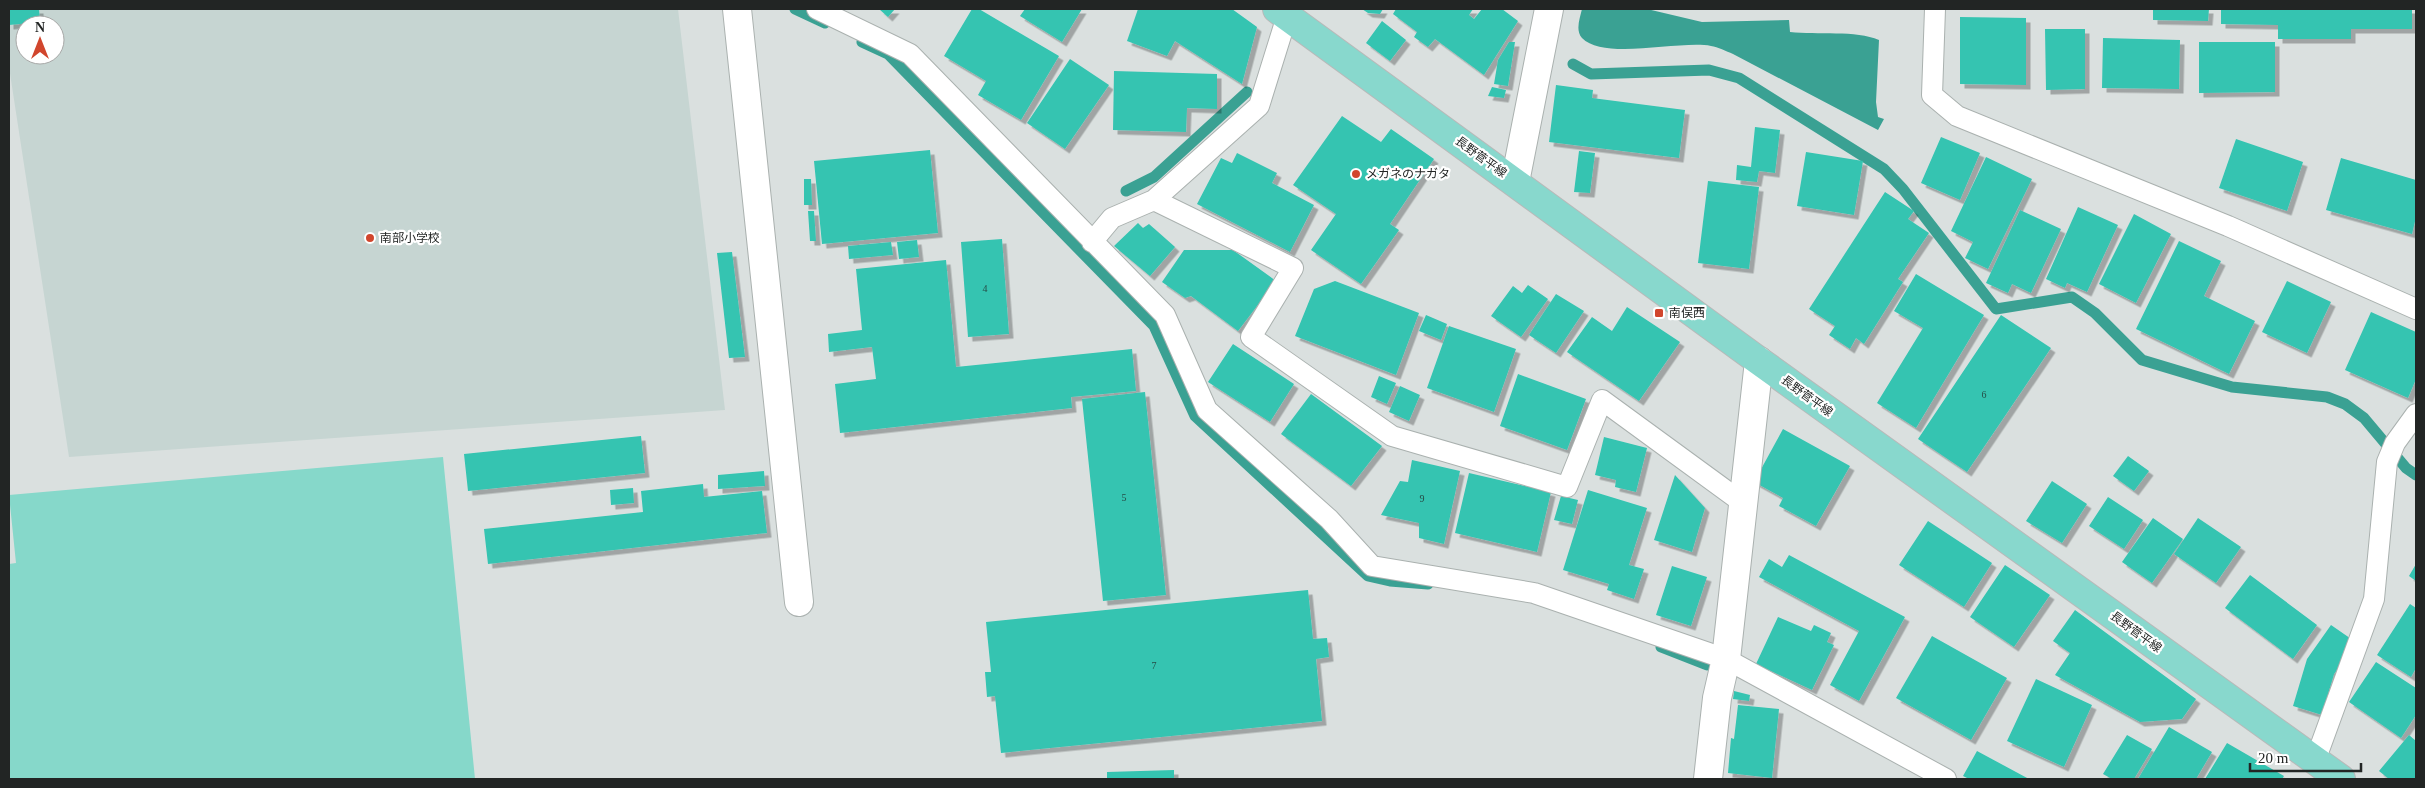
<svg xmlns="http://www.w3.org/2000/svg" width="2425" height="788" font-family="'Times New Roman','Noto Sans JP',serif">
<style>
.built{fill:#c6d5d2;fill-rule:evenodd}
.green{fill:#86d8ca}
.water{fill:#3aa193}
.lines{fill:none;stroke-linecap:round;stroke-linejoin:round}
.stream{stroke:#3aa193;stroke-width:11}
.building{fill:#34c4b1;filter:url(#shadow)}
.lane-casing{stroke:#aab1af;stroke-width:22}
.street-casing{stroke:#aab1af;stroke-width:30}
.primary-casing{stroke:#b8b9b9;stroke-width:30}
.lane{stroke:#fff;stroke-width:20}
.street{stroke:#fff;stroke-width:28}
.primary{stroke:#88d8cd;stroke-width:28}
.poi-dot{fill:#d1462d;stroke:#fff;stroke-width:2}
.labels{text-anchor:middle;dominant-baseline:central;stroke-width:4.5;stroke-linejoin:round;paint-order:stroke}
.number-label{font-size:10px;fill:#264d47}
.street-label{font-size:12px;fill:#222524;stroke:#fff}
.poi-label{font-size:12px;fill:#222524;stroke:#fff;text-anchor:start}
</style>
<defs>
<filter id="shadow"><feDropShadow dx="4.5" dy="4.5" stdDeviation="0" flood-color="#0004"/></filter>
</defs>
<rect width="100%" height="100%" fill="#dae0df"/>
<!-- built -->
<path class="built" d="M9 9H678L725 410 69 457 9 67ZM25 25H55V55H25Z"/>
<!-- green -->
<path class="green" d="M443 457 475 779H9V564L16 563 9 495Z"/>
<!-- water -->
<path class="water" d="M1582 9H1647L1702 22 1789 20 1790 32C1817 35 1856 30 1879 40L1876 102 1878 117 1884 119 1878 130 1733 54C1726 51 1718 47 1711 46 1680 40 1604 61 1582 38 1575 30 1580 18 1582 9Z"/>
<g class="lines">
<!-- stream -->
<path class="stream" d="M795 9 825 23
M862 42 888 54 1154 326 1195 416 1368 576 1390 581 1428 584
M1573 64 1591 74 1709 70 1739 78 1884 169 1903 189 1996 309 2072 297 2095 313 2142 360 2232 387 2327 397 2345 404 2364 418 2406 468 2416 475
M1126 191 1154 177 1247 92
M1661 647 1707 665"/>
</g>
<!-- building -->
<path class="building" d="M9 9H39L40 22 9 25Z
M879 9H895L888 17Z
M972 9H979L1059 56 1021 120 978 95 986 81 944 56Z
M1025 9H1082L1062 42 1020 16Z
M1138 9H1232L1257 27 1242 84 1175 41 1167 56 1127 41Z
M1362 9H1383L1380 14 1368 13Z
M1396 9H1473L1469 15 1474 19 1482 9H1502L1518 21 1484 75 1435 39 1428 47 1414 37 1417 32 1393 14Z
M2153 9H2209L2208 21 2153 20Z
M2221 9H2412V29H2351V39H2278V25L2221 24Z
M1960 17 2026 18V85L1960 84Z
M1382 21 1406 40 1390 61 1366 43Z
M2045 29H2085V89L2046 90Z
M2103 38 2180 40 2179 89 2102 88Z
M1509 42H1515L1508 86 1494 84 1498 60Z
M2199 42H2275V92L2199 93Z
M1070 59 1109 85 1065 149 1027 123Z
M1114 71 1217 74V109L1187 108 1186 132 1113 130Z
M1556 85 1593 90 1592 98 1685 110 1679 158 1549 142Z
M1492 87 1506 90 1504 98 1488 96Z
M1342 116 1381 142 1391 129 1434 159 1390 224 1399 230 1361 284 1311 250 1336 214 1293 185Z
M1755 127 1780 130 1775 173 1759 171 1757 182 1736 180 1737 165 1751 167Z
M1941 137 1980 153 1960 200 1921 183Z
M2236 139 2303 162 2287 211 2219 188Z
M930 150 938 233 822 244 814 161Z
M1579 151 1595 153 1590 193 1574 192Z
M1806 152 1863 161 1854 215 1797 206Z
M1237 153 1277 173 1272 183 1314 205 1290 252 1197 204 1221 158 1232 163Z
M1986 157 2032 179 1988 269 1965 258 1973 242 1951 231Z
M2341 158 2416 180V217L2412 234 2326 210Z
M804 179H811L812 205H804Z
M1708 181 1759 187 1749 269 1698 263Z
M1885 192 1914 211 1908 219 1929 233 1898 279 1903 282 1864 344 1856 338 1850 349 1829 335 1835 326 1809 309Z
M2078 207 2118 225 2087 292 2067 283 2065 288 2046 279Z
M2020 210 2061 229 2031 293 2012 284 2008 293 1986 283Z
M808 211H814L816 241H810Z
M2134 214 2171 234 2136 303 2099 284Z
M1138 223 1143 228 1149 224 1175 247 1150 276 1114 246Z
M1002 239 1009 334 968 337 961 242Z
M917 240 919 257 899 259 897 242Z
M2179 241 2221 261 2204 296 2255 321 2229 374 2136 329Z
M891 242 893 255 849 259 848 246Z
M1184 250H1233L1276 281 1238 331 1191 296 1185 298 1162 282Z
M732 252 745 357 729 358 717 253Z
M946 260 956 367 1132 349 1136 391 1071 397 1072 408 840 433 835 384 876 379 872 347 829 352 828 334 862 330 856 269Z
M1916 274 1984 315 1916 428 1877 403 1923 328 1894 311Z
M1335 281 1419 313 1396 375 1295 336 1314 289Z
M2287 281 2331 302 2307 353 2262 332Z
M1528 285 1548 299 1521 337 1491 316 1513 286 1522 293Z
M1556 294 1584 311 1556 353 1529 335Z
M1627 307 1680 342 1639 401 1567 352 1592 317 1612 331Z
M2371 312 2416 332V379L2408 398 2345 370Z
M1426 315 1447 324 1441 340 1419 331Z
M2001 315 2051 348 1967 472 1918 439Z
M1449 326 1516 349 1494 412 1427 388Z
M1233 344 1294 384 1270 422 1208 382Z
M1518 374 1586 399 1567 450 1500 426Z
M1379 376 1396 383 1387 404 1371 397Z
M1400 386 1420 395 1409 421 1389 412Z
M1145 392 1166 595 1103 601 1082 399Z
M1311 394 1382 446 1351 486 1281 434Z
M1783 429 1850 466 1816 526 1779 506 1783 498 1754 482Z
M641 436 645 473 468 491 464 454Z
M1604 437 1647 448 1636 492 1615 487 1616 480 1595 475Z
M2128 456 2149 471 2134 491 2113 476Z
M1412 460 1460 471 1444 544 1419 538V523L1381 515 1400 481 1408 482Z
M764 471 765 486 718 489V475Z
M1469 473 1551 492 1537 552 1455 533Z
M1675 475 1705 508 1692 552 1654 540Z
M2052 481 2087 504 2062 543 2026 521Z
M703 484 704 497 762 491 767 533 488 564 484 529 643 512 641 491Z
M633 488 634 503 611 505 610 490Z
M1588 490 1647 508 1629 565 1644 569 1634 599 1607 590 1609 584 1563 570Z
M1561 496 1578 500 1572 524 1554 520Z
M2108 497 2143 520 2124 549 2089 526Z
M2153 518 2183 539 2152 583 2122 562Z
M2198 518 2241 547 2216 583 2174 554Z
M1928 521 1992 563 1964 607 1899 565Z
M1789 555 1905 617 1859 701 1830 685 1859 631 1759 577 1769 559 1782 567Z
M2416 564V581L2409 576Z
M2005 565 2050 595 2014 647 1970 617Z
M1672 566 1707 577 1691 626 1656 615Z
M2250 575 2317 625 2293 659 2225 608Z
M1308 590 1313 639 1327 638 1329 657 1316 659 1322 721 1001 753 995 696 987 697 985 672H991L986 622Z
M2410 604 2416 608V668L2411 677 2377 655Z
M2075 610 2196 699 2182 719 2140 722 2055 675 2070 653 2053 641Z
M1778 617 1811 631 1814 625 1831 633 1827 642 1834 645 1812 690 1756 664Z
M2331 625 2357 643 2334 674 2322 715 2293 706 2307 659Z
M1932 636 2007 678 1971 740 1896 698Z
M2376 662 2416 688V715L2401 738 2349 702Z
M2036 679 2092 705 2064 767 2007 741Z
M1734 691 1750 695 1749 701 1733 699Z
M1738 705 1779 709 1772 778 1728 773 1731 738 1734 739Z
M2169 727 2212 752 2196 779H2138Z
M2127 735 2152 749 2134 779H2112L2103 774Z
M2409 735 2416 741V779H2389L2379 771Z
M2227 743 2284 776 2282 779H2205Z
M1977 751 2029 779H1969L1963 776Z
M1174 770V779H1107V772Z"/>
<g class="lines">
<!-- lane casing -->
<g class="lane-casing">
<path id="lane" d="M817 9 910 54 1165 315 1207 410 1329 519 1372 566 1534 593 1726 659 1946 779
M1935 9 1932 95 1957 116 2228 226 2416 309
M1154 200 1293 268 1251 337 1392 436 1567 487 1602 400 1743 503
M1092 242 1112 218 1154 200 1259 106 1287 16
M2315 761 2374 599 2387 462 2395 443 2416 414"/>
</g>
<!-- street casing -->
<g class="street-casing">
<path id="street" d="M737 9 799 602
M1515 182 1549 9
M1708 779 1717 698 1726 659 1759 361"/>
</g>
<!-- primary casing -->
<g class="primary-casing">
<path id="primary" d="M1277 9 1759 361 2341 779"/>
</g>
<!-- lane -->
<use href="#lane" class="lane"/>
<!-- street -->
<use href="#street" class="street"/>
<!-- primary -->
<use href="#primary" class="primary"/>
</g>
<!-- markers -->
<g class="poi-dot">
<circle cx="1356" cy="174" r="5"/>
<circle cx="370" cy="238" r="5"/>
<rect x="1654" y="308" width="10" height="10" rx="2.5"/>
</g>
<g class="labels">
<!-- number labels -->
<g class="number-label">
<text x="985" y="288">4</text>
<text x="1984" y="394">6</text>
<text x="1124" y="497">5</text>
<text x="1422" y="498">9</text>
<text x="1154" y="665">7</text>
</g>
<!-- street labels -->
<g class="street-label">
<text transform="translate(1481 157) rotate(36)">長野菅平線</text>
<text transform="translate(1807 396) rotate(36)">長野菅平線</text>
<text transform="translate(2136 632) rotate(36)">長野菅平線</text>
</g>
<!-- poi labels -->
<g class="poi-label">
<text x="1366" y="174">メガネのナガタ</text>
<text x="380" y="238">南部小学校</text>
<text x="1669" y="313">南俣西</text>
</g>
</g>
<!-- border -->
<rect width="2425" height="788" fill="none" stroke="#222524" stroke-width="20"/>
<!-- north arrow -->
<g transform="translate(40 40)"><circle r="24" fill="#ffffff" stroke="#a7a8a7"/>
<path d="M0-4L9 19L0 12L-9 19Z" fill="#d1462d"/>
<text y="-8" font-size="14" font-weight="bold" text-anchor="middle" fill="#222524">N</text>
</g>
<!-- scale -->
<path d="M2250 763v8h111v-8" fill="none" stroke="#222524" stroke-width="2.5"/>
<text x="2258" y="763" font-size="15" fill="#222524" stroke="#ffffff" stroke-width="4" paint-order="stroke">20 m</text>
</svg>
